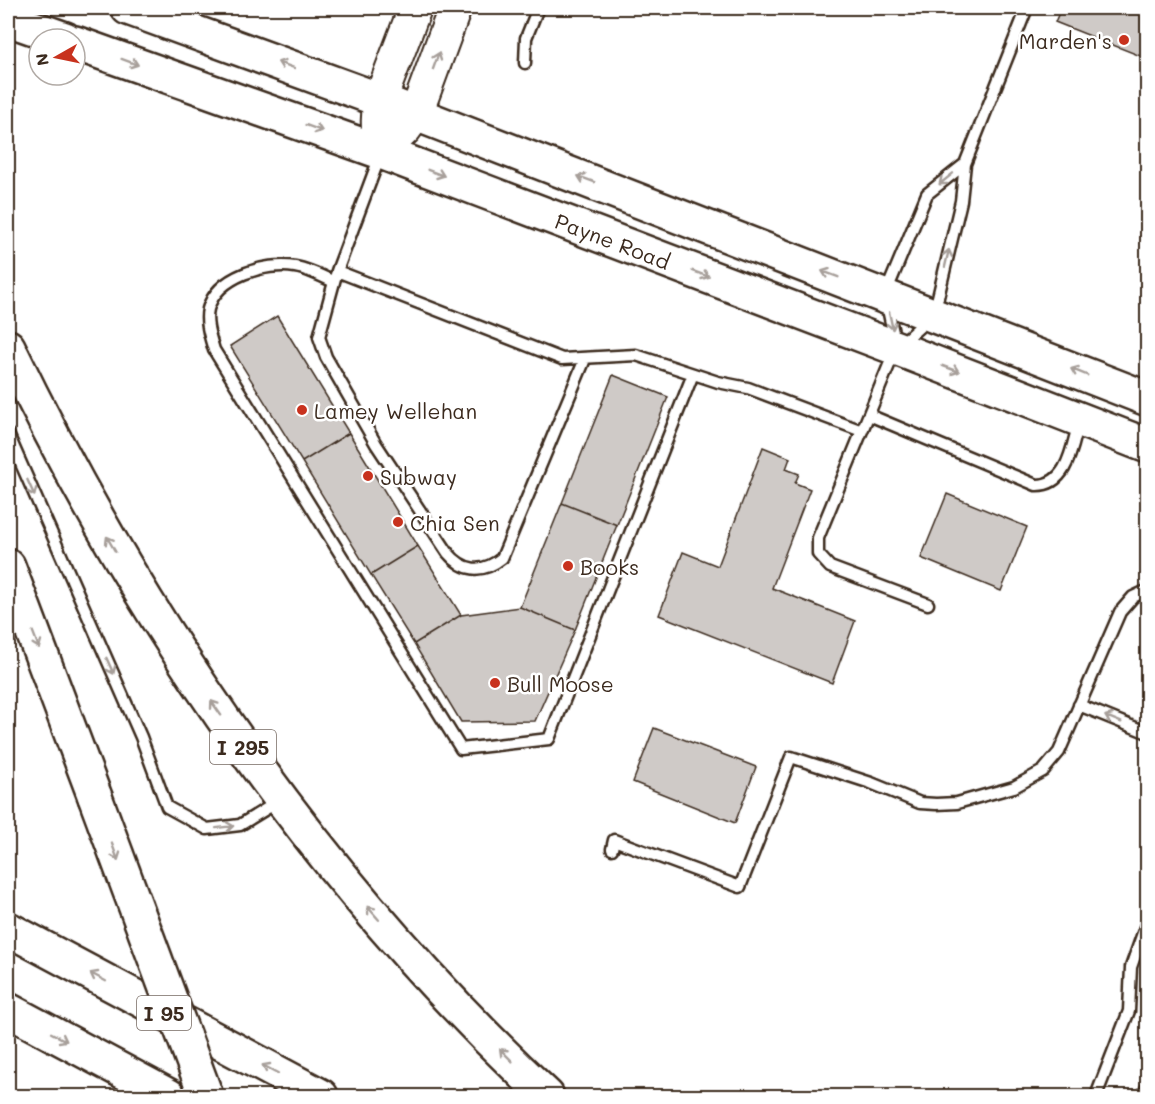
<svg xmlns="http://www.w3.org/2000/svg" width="1155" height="1104" font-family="Mali,sans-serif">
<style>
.building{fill:#cfcac7;stroke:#3b2a1e;stroke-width:1.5}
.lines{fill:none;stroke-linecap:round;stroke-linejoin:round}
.lane-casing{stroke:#3b2a1e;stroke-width:15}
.secondary-casing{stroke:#3b2a1e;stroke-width:36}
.primary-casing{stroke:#3b2a1e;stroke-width:38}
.highway-casing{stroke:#3b2a1e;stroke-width:38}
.lane{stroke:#fff;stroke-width:10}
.secondary{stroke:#fff;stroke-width:32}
.primary{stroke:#fff;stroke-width:33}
.highway{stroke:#fff;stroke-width:33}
.highway-bridge-casing{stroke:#3b2a1e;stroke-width:38;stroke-linecap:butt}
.highway-bridge{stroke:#fff;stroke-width:33}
.oneway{stroke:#a79f9a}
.poi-dot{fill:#c8321e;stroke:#fff;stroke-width:2}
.labels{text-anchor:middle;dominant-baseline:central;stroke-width:5;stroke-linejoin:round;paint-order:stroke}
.shield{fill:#fff;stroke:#766a62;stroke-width:1.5}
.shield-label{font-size:20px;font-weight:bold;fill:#3b2a1e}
.poi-label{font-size:21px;fill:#3b2a1e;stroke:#fff;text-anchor:start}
.street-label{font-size:21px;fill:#3b2a1e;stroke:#fff}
</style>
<rect width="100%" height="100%" fill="#fff"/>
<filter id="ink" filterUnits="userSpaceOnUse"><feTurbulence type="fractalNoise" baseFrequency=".0167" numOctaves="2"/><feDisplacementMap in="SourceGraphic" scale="12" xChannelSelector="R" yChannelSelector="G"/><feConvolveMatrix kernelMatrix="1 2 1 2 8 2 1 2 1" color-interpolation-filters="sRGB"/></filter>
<g filter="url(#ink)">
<!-- building -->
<path class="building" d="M1061 8H1148V59L1055 22Z
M277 316 349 433 302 462 230 346Z
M613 375 668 397 617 525 562 503Z
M349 433 418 546 371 575 302 462Z
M763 447 790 458 786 469 799 474 795 483 810 489 772 588 855 621 832 683 659 615 683 552 718 566Z
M947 494 1027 527 1001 591 921 558Z
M562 503 617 525 575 630 520 607Z
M418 546 461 615 414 644 371 575Z
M520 607 575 630 535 721 461 722 414 644 461 615Z
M654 728 756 767 735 823 633 782Z
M1148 1067V1096H1136Z"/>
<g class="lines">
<!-- lane casing -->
<g class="lane-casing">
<path id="lane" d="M525 63 526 38 538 8
M380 156 337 271 319 337 326 357 376 444 448 553C464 572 482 574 502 558L585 359
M337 271 562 359 636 355 718 382 748 388 862 431
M334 282C322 276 308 269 295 267 266 262 217 276 208 309 205 322 210 337 214 350L461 749 549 739 693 374
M895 342 885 295 927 194 965 164
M869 415 1036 485C1068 486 1072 446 1079 422
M8 434 141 737 167 807 207 829 240 825 279 801
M928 604 830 567 818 554V538L896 348 934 314 961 201 965 164 1027 8
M1079 705 1148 733
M612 849 614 840 740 887 791 757 871 783 920 803 936 804 957 803 1014 787 1043 771 1059 752 1120 612 1133 597 1148 590
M1096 1096 1129 1011 1131 967 1148 919"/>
</g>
<!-- secondary casing -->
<g class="secondary-casing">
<path id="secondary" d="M381 152 405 129 416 114 455 8
M381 152C378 133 376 118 380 100L415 8"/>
</g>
<!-- primary casing -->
<g class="primary-casing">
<g id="primary">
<path d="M128 8 380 100 1148 399"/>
<path d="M8 19 65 39"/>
<path id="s1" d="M75 43 381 152 896 348 1148 446"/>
</g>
</g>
<!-- highway casing -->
<g class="highway-casing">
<path id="highway" d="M8 347C142 626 321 885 547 1096
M8 566 95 797
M8 929 321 1096
M8 1010 169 1096"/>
</g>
<!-- lane -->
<use href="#lane" class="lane"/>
<!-- secondary -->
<use href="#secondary" class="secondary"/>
<!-- primary -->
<use href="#primary" class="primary"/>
<!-- highway -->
<use href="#highway" class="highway"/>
<!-- highway-bridge casing -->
<g class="highway-bridge-casing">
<path id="highway-bridge" d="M95 797 206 1096"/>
</g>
<!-- highway-bridge -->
<use href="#highway-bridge" class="highway-bridge"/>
</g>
<!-- one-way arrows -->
<defs><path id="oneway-shaft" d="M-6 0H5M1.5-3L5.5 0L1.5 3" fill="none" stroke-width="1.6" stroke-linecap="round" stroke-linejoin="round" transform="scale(1.5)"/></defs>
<g class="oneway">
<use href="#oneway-shaft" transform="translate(436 61) rotate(-70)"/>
<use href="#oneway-shaft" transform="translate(130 62) rotate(20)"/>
<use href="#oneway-shaft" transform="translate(286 65) rotate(-160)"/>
<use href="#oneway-shaft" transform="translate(314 128) rotate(20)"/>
<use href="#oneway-shaft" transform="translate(436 173) rotate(21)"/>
<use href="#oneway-shaft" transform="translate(586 179) rotate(-159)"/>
<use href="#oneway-shaft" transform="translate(946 179) rotate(141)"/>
<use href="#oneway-shaft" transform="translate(947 258) rotate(-77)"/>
<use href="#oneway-shaft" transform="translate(701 274) rotate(21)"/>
<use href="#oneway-shaft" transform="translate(830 274) rotate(-159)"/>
<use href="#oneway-shaft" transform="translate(891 321) rotate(78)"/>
<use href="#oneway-shaft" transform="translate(951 369) rotate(21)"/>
<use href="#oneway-shaft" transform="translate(1079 372) rotate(-158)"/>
<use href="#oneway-shaft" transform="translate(31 488) rotate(66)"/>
<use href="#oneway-shaft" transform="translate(111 544) rotate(-120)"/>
<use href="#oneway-shaft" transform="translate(36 640) rotate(69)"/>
<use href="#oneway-shaft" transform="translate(110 666) rotate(66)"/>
<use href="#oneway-shaft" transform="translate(216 708) rotate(-125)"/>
<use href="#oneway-shaft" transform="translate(1113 719) rotate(-158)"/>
<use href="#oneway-shaft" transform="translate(225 827) rotate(-7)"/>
<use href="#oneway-shaft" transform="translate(115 852) rotate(70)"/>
<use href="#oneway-shaft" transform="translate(373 913) rotate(-131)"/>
<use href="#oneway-shaft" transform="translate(98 977) rotate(-152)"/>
<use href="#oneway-shaft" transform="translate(59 1037) rotate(28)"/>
<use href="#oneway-shaft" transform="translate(506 1055) rotate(-135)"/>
<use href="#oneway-shaft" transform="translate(270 1069) rotate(-152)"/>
</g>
</g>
<!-- markers -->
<g class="poi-dot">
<circle cx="1124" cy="40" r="6"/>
<circle cx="302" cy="410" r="6"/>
<circle cx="368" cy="476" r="6"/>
<circle cx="398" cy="522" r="6"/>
<circle cx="568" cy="566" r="6"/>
<circle cx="495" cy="683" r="6"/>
</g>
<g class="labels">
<!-- shield labels -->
<g class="shield">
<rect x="210" y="730" width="66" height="34" rx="4.5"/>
<rect x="137" y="996" width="54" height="34" rx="4.5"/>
</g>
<g class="shield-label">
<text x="243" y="747">I 295</text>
<text x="164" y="1013">I 95</text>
</g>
<!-- poi labels -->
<g class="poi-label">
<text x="1112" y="40" text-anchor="end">Marden's</text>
<text x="314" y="410">Lamey Wellehan</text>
<text x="380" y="476">Subway</text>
<text x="410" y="522">Chia Sen</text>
<text x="580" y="566">Books</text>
<text x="507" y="683">Bull Moose</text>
</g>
<!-- street labels -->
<g class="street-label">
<text stroke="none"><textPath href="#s1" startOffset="573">Payne Road</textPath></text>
</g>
</g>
<!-- margin -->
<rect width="1155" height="1104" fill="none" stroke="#fff" stroke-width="30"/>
<rect x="15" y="15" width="1125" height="1074" fill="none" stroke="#3b2a1e" stroke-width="2" filter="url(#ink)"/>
<!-- north arrow -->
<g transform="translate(57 57) rotate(261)"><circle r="28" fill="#ffffff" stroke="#b1aaa5" stroke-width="1.5"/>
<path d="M0-4.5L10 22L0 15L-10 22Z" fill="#c8321e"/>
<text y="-9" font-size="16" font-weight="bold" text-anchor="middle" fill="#3b2a1e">N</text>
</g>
</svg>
